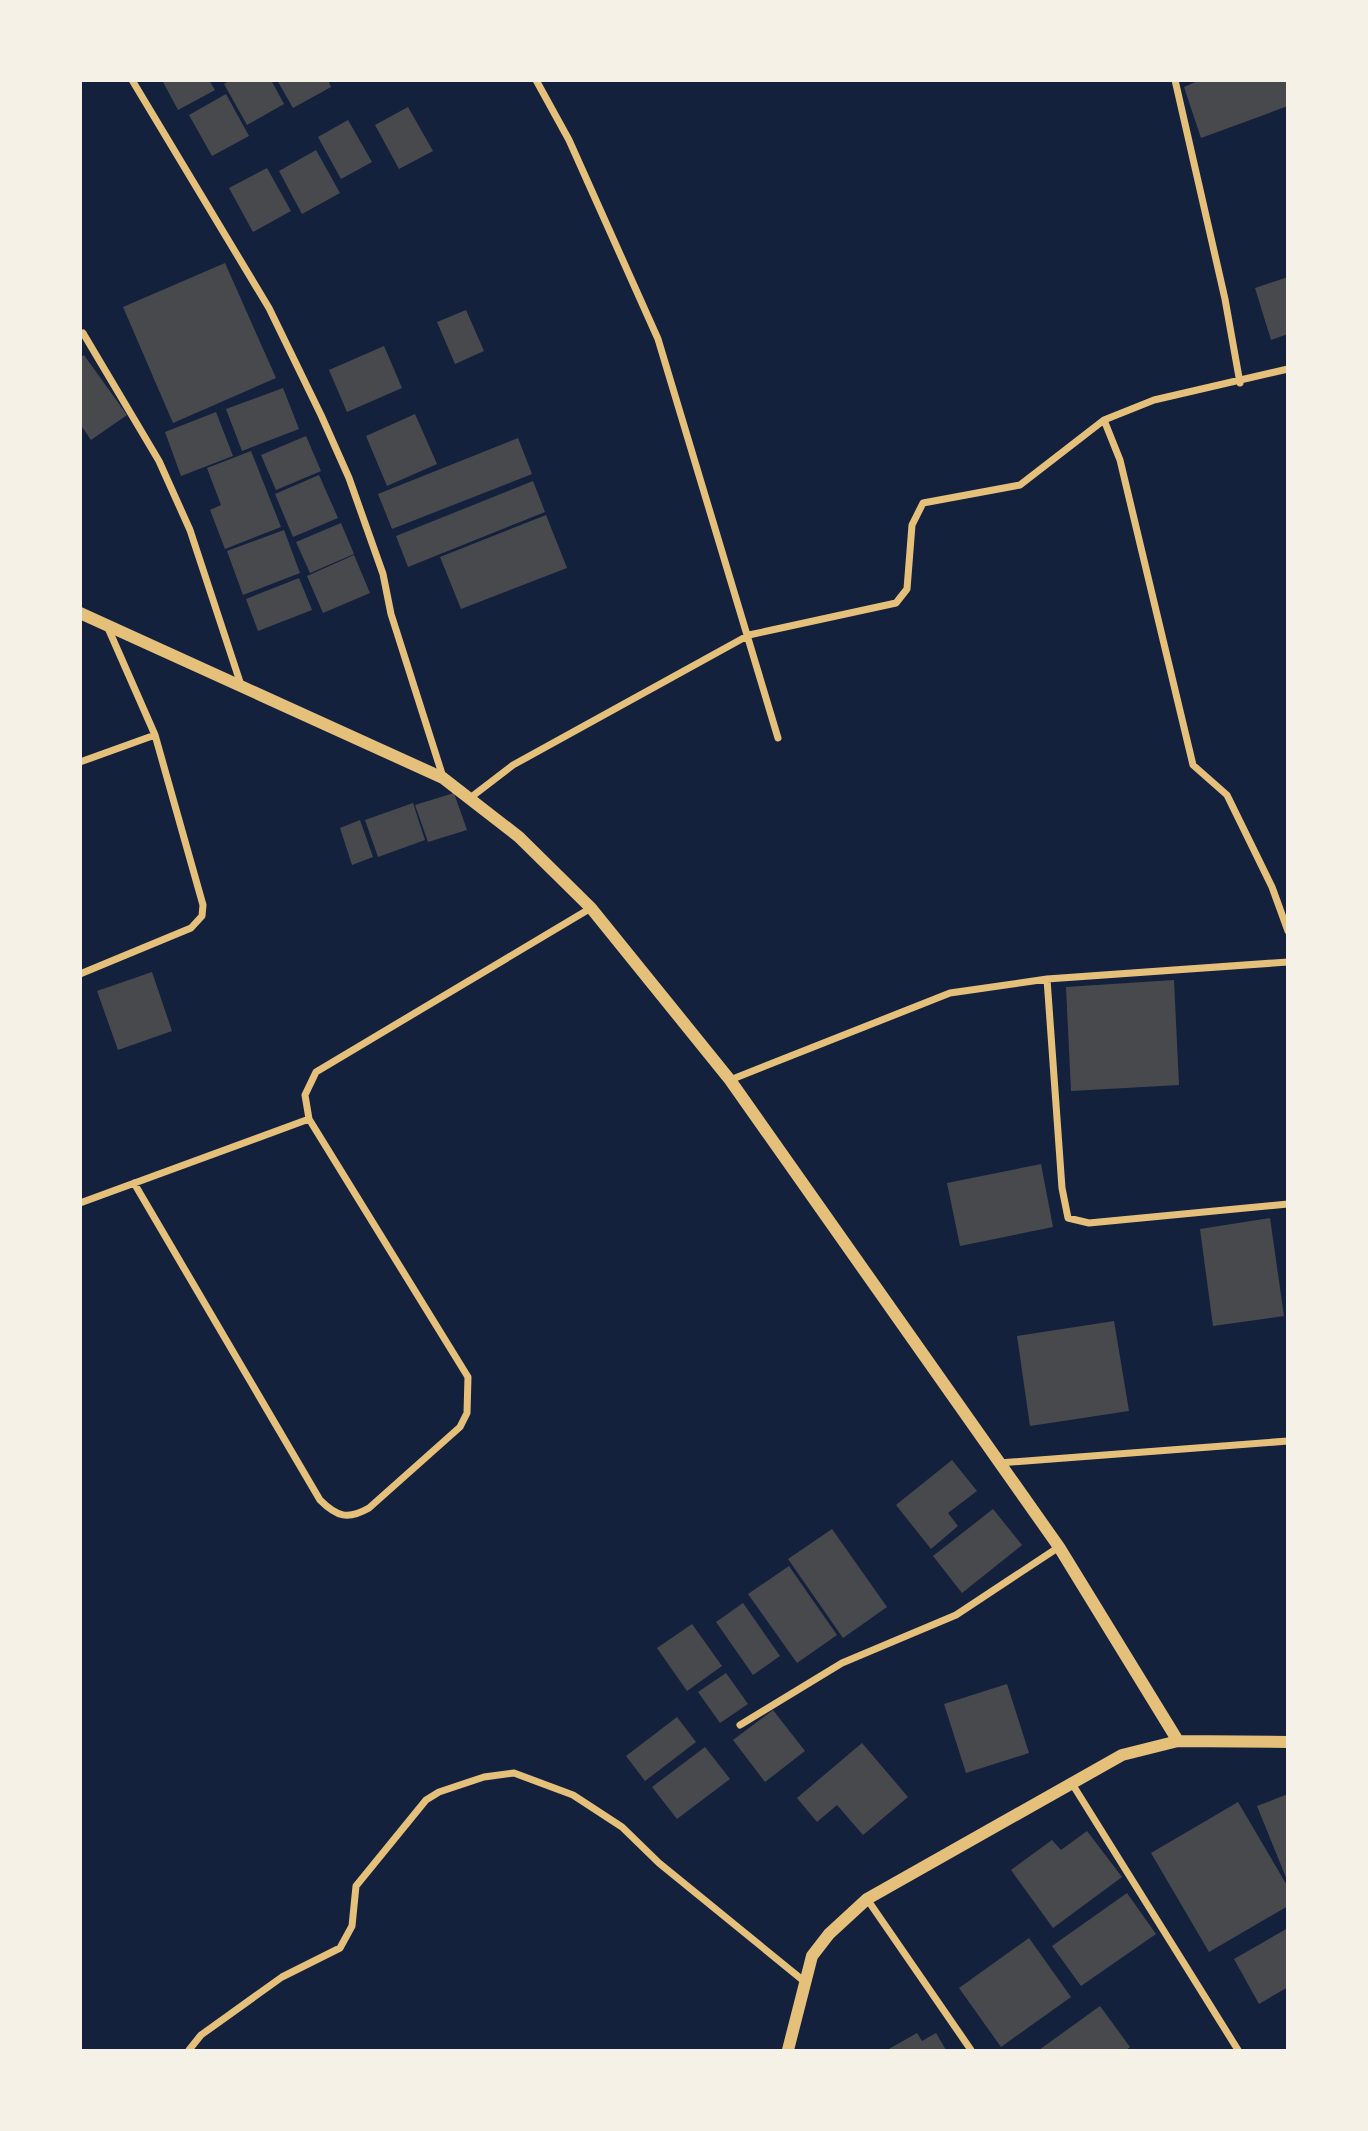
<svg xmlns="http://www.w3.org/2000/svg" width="1368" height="2131" font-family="Cabin,sans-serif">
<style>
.building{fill:#48494c}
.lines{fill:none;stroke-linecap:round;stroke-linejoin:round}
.minor{stroke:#e5c07b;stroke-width:7}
.tertiary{stroke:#e5c07b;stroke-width:12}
</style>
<rect width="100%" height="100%" fill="#14213d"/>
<!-- building -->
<path class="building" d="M162 80H209L215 90 178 110Z
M230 80H271L284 104 247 125 224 84Z
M277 80H328L331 87 293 108Z
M1200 80H1288V106L1201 138 1184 87Z
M226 94 249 136 212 156 189 115Z
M408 107 433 151 399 169 375 125Z
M348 120 372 162 341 179 318 137Z
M316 150 340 193 302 214 279 171Z
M267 168 291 211 253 232 229 188Z
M225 263 276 378 173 423 123 307Z
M1288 277V334L1271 340 1255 288Z
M466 310 484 351 455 364 437 322Z
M384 346 402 388 347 412 329 370Z
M84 355 127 415 91 440 80 424V358Z
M283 388 299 429 242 451 226 409Z
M216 412 233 456 181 476 165 432Z
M415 414 437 464 387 486 366 436Z
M306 436 321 471 276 490 261 455Z
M518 438 532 474 392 529 378 494Z
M251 451 281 527 225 549 210 510 221 505 207 468Z
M319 475 338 518 293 537 275 494Z
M533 481 545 512 408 567 396 536Z
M546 515 567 568 461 609 440 557Z
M341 523 354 554 310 573 296 542Z
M284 530 300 573 243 595 227 551Z
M354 555 370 593 323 613 307 576Z
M299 578 312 610 258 631 246 599Z
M454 793 467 830 428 842 415 805Z
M413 803 425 840 378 857 365 820Z
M360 820 373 857 352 865 340 828Z
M152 972 172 1031 118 1050 97 991Z
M1174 980 1179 1085 1071 1091 1066 987Z
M1041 1164 1053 1227 960 1246 947 1183Z
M1270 1218 1284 1316 1213 1326 1200 1229Z
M1114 1321 1129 1411 1030 1426 1017 1336Z
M952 1460 977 1491 948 1513 958 1526 931 1549 896 1505Z
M993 1509 1022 1545 962 1593 933 1556Z
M832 1529 887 1607 843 1638 788 1559Z
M789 1566 837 1635 797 1663 748 1594Z
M743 1603 780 1656 753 1675 716 1622Z
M692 1624 722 1666 687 1691 657 1648Z
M726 1673 748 1704 720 1723 698 1692Z
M1007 1684 1029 1753 966 1773 944 1704Z
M773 1710 805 1751 765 1782 733 1740Z
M677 1717 696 1742 645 1781 626 1756Z
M862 1743 908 1797 863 1835 837 1805 817 1822 797 1798Z
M705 1747 730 1779 677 1819 652 1787Z
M1288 1794V1880H1287L1257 1806Z
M1238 1802 1288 1887V1906L1209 1952 1151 1853Z
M1087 1831 1122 1877 1053 1928 1011 1870 1052 1840 1061 1850Z
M1127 1893 1156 1934 1081 1986 1052 1946Z
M1288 1928V1987L1259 2004 1234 1959Z
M1029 1938 1071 1997 1001 2047 959 1988Z
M1100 2006 1130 2047 1126 2050H1039Z
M917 2033 922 2041 936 2033 946 2050H887Z"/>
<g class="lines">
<!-- minor -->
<path class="minor" d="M132 80 269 308 321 415 349 478 383 574 391 614 443 777
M536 80 569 140 658 339 778 738
M1175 80 1225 299 1240 383
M80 335 83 333 159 461 190 530 241 685
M1104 420 1120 460 1193 765 1227 795 1272 887 1288 931
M80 762 155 735
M470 798 513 765 749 635 896 603 907 589 912 525 923 503 1020 485 1104 420 1154 400 1288 369
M80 974 191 928 202 916 203 905 155 735 108 628
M1047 979 1062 1188 1068 1218 1089 1223 1288 1204
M730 1080 950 993 1047 979 1288 962
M134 1183 320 1500C337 1517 348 1520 369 1508L460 1427 467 1413 468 1377 309 1119 305 1095 316 1072 591 908
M80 1203 309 1119
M999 1463 1288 1441
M740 1725 842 1663 956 1615 1059 1547
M1071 1782 1238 2050
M867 1899 971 2050
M189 2050 201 2035 282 1977 340 1948 352 1926 356 1886 426 1800 439 1792 484 1777 514 1773 573 1795 622 1827 659 1863 805 1982"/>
<!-- tertiary -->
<path class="tertiary" d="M80 613 443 778 519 837 591 908 730 1080 1059 1547 1178 1741
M788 2050 812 1956 829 1934 867 1899 1122 1755 1178 1741 1288 1742"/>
</g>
<!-- border -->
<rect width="1368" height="2131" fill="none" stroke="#f6f1e7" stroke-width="164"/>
</svg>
